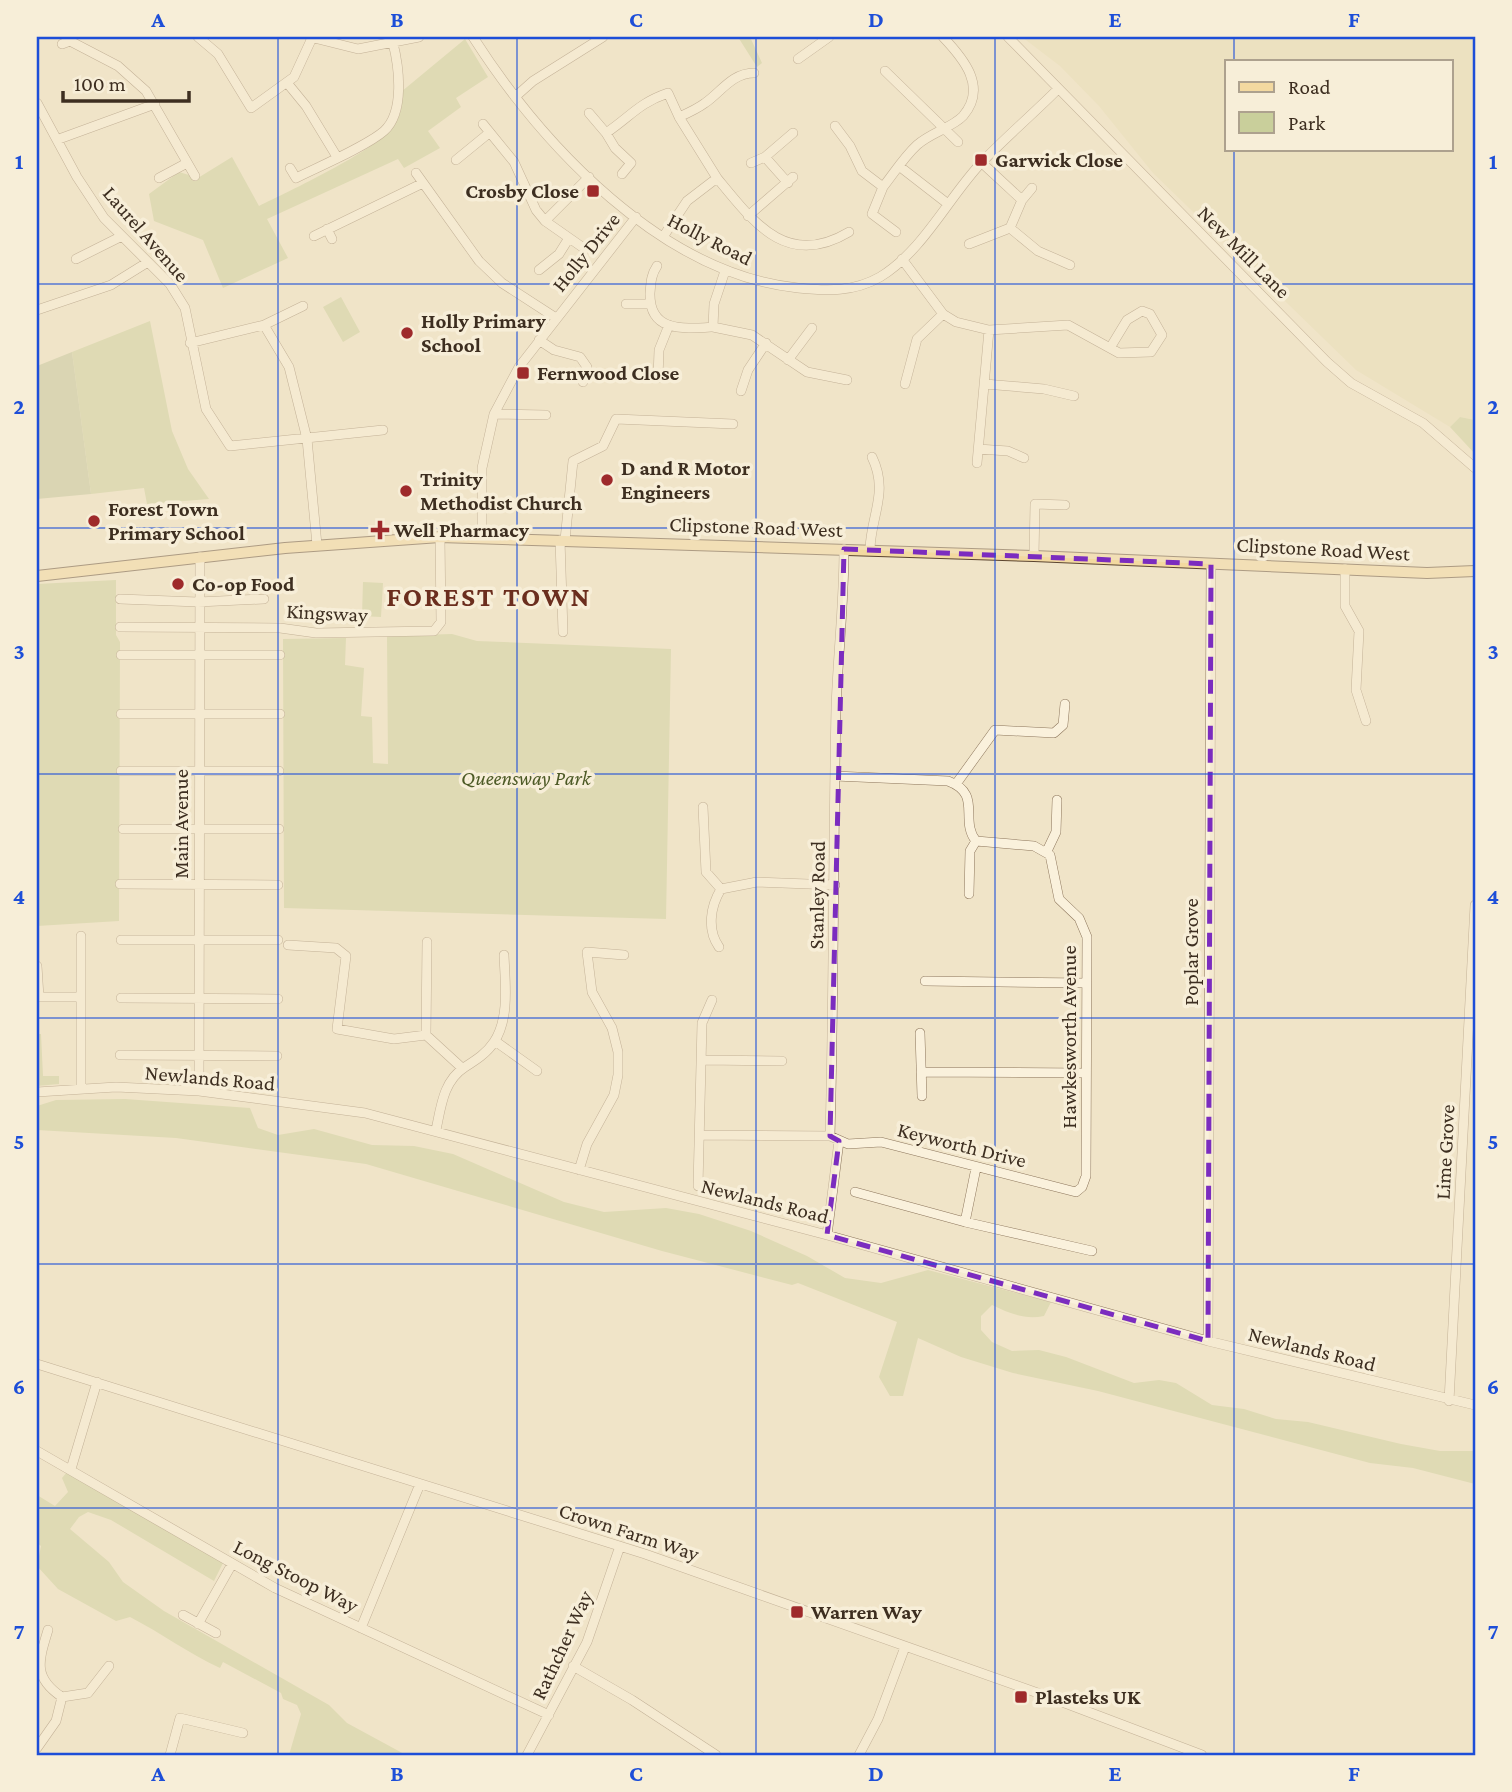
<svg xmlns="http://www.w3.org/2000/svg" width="1512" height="1792" font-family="'Crimson Pro',serif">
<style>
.farmland{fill:#e6deb5;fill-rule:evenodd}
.green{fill:#c9cf9b}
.cemetery{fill:#bfc49a}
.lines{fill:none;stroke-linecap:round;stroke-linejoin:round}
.minor-casing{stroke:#8d765c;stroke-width:10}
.major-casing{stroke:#5b4430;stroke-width:12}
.minor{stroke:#faf1dc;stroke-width:9}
.major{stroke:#f3d9a0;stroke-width:10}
.marked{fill:none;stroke:#7b2cbf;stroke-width:5;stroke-dasharray:14 9;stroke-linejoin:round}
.grid{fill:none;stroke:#1d4ed8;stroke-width:2;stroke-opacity:0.55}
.poi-dot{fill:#9e2a2b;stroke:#f7eed8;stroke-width:2.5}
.labels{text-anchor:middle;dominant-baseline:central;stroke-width:7;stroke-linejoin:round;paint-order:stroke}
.poi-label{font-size:21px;font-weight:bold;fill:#3d2e20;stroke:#f7eed8;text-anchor:start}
.street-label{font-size:21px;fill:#3d2e20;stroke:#f7eed8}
.park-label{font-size:21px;font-style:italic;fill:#4d5a26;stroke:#f7eed8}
.district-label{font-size:28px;font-weight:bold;letter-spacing:2px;fill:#6b2e1e;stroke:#f7eed8}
.neatline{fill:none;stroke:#1d4ed8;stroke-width:2.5}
.grid-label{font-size:23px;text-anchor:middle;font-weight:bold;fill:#1d4ed8}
</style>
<rect width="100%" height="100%" fill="#f0e4c8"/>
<!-- farmland -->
<path class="farmland" d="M1022 37H1475V420L1460 417 1450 427 1356 370 1153 173 1099 106 1060 66ZM1227 61H1451V149H1227Z"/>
<!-- green -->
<path class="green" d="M738 37H750L762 63 757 67Z
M465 39 488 77 456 98 461 107 428 131 440 148 404 168 398 159 267 219 288 258 223 288 203 240 154 221 149 194 179 172 189 175 193 181 232 157 259 206C288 192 376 150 392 128 401 116 403 106 401 92Z
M341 297 360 332 343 342 323 307Z
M150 321 172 431 188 469 209 499 147 504 144 488 91 494 72 352Z
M1460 417 1475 420V454L1450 427Z
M116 580V635L120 642 119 921 37 926V584Z
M363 582 383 583 381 617 362 616Z
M452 634 477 641 671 649 666 919 284 908 283 639 346 638 345 665 364 668 361 716 372 717 373 763 388 764 387 636Z
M37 1034H41L43 1076H59V1084L37 1086Z
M125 1099 250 1108 258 1128 278 1135 314 1129 372 1145 414 1146 453 1154 564 1202 604 1212 666 1208 699 1214 751 1231 807 1256 845 1278 881 1283 928 1270 1051 1302 1044 1316C1024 1320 1009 1313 992 1305L981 1316V1330L992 1342 1012 1351 1039 1350 1066 1357 1134 1383 1159 1380 1176 1383 1212 1405 1244 1409 1276 1419 1308 1422 1401 1444 1440 1451H1475V1484L1413 1468 1370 1463 1098 1391 1013 1373 961 1357 918 1338 903 1396H890L879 1377 897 1322 798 1283 792 1285 662 1251 366 1164 176 1138 37 1130V1106L56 1100Z
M67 1472 223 1563 214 1581 111 1520 88 1512 79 1517 70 1529 109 1562 123 1582 164 1611 329 1705 347 1723 406 1755H289L301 1714 297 1705 283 1699 281 1693 223 1662 220 1668C188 1653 161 1633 130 1617L116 1621 58 1589 37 1566 41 1546 37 1543V1495L55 1506 68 1492 62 1478Z"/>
<!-- cemetery -->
<path class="cemetery" d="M72 352 91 494 37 499V366Z"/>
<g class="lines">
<!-- minor casing -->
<g class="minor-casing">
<path id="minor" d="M198 37 218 54 251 108 294 77 312 38
M310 37 358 49 419 37
M473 37C543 146 662 274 798 288 827 291 854 292 880 277 923 251 948 198 982 162 1006 137 1033 114 1058 89
M1008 37 1327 362 1351 383 1423 423 1475 468
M62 44 70 41 118 66 146 91 195 176
M798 59 829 37
M885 71 958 142
M288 84 306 106 337 157
M515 97 533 81 603 37
M37 103 77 177 104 218 170 284 185 308 206 409 230 446 383 430
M589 113 606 133
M679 117C688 113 697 109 705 103 721 92 732 73 754 73
M483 124 514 162 536 210 545 221 589 177
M835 126 850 146 862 171 883 187C894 173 904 157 917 145 930 133 953 127 963 116 988 87 963 58 943 37
M59 139 155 104
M765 157 788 183
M456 160 489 133
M751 163 765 157 793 133
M982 163 1022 200 1010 228 1038 251 1070 265
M899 166 948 204
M290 168 296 178C318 167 367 146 384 131 405 112 399 67 393 43
M416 173 479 261 502 283 556 318
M622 174 631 163 615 148 606 133C631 116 639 103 668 93L679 117 717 178
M159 178 187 163
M883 187 872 214 896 232
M1022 200 1032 188
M748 216 793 177
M545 221 585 249
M327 229 332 239
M314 236 423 183
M663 237 687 201 717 178C754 223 787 269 849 232
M969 244 1010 228
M76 259 122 236
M902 259 943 314 956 322 989 330 1068 325 1119 353 1151 352 1162 335 1150 314 1142 311 1127 320 1110 348
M657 266C651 275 651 282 650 293 649 332 682 329 713 327
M539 270 559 254 569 238
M725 271 714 304 713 327 752 335 807 372 847 380
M626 304H650
M37 310 111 285 148 262
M264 325 289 367 307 439 317 545
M539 340 554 350 580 357 587 367 583 382
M190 343 264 325 303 306
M788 360 812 328
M658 378 659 350 669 325
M905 384 917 339 943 314
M985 384 1044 389 1074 396
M741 391 748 370 766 343
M494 414 546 415
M978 449 1008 451 1024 458
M977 463 989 330
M482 537V468L494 414 519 367 636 217
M560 540 563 632
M565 540 573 461 603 446 616 419 733 424
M870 549C871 515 889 492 872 457
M1034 556 1035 504 1065 505
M1345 569V606L1359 631 1356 690 1366 721
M120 599 198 602 264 599
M120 627 280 628 316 633 434 631 441 622 440 537
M121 655H280
M121 714H280
M121 771H279
M835 776 948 781C983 794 959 820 976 841L1034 846 1050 855 1059 899 1079 918 1087 937 1086 1176 1082 1187 1076 1192 881 1142 848 1144 830 1136C834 993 833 851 836 708 838 654 844 603 844 549
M956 784 995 730 1054 733 1063 725 1065 704
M703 807 706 872 721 889
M123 829H279
M1047 851 1056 832 1057 800
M120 884 278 885
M969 894 970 851 976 841
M81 936V1088
M121 940H278
M427 942 426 1035 462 1068
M288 945 336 948 346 956 337 1029 394 1039 426 1035
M719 947C707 930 710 907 721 889L757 882 835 885
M37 966 39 997
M925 981 1086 983
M37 997H81
M121 998 278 999
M920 1033 922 1096
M495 1041 537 1071
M120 1055 277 1056
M703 1060 782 1061
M921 1072 1085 1073
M199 1091 200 557
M37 1092 116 1087 199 1091 365 1113 827 1235 1208 1341 1475 1405
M436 1130C441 1107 443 1081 465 1067 476 1060 487 1053 494 1042 510 1018 505 982 504 955
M701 1135 830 1136
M579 1170 587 1144 614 1095 618 1075V1052L612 1028 592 992 587 952 624 955
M698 1186 702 1023 712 1000
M855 1192 965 1222 1092 1251
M965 1222 976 1168
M827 1235 839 1141
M1208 1341 1211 564
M37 1364 645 1554 1049 1697 1202 1755
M1449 1401 1475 905
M37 1451 275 1588 549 1715
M71 1469 97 1382
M183 1615 216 1633
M198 1624 232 1564
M361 1628 420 1484
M48 1630C39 1660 32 1677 62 1697L88 1693 109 1666
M573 1666 632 1700 716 1755
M37 1748 56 1721 62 1697
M170 1755 180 1718 243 1733
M527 1755 587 1642 620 1546
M859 1755 878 1719 905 1647"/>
</g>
<!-- major casing -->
<g class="major-casing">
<path id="major" d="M37 576 285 548 440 537 1034 556 1427 573 1475 571"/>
</g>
<!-- minor -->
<use href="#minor" class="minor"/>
<!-- major -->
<use href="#major" class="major"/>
</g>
<!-- marked area -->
<path d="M0 0H1512V1792H0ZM844 549 1211 564 1208 1341 827 1235 839 1141 830 1136Z" fill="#f0e4c8" fill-opacity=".55" fill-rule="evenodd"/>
<path class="marked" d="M844 549 1211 564 1208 1341 827 1235 839 1141 830 1136Z"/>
<!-- grid -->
<path class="grid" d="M278 37V1755M517 37V1755M756 37V1755M995 37V1755M1234 37V61M1234 149V1755M37 284H1475M37 528H1475M37 774H1475M37 1018H1475M37 1264H1475M37 1508H1475"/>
<!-- markers -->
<g class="poi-dot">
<rect x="974" y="153" width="14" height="14" rx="3.5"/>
<rect x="586" y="184" width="14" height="14" rx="3.5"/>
<circle cx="407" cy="333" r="7"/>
<rect x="516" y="366" width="14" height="14" rx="3.5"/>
<circle cx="607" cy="480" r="7"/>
<circle cx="406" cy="491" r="7"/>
<circle cx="94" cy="521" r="7"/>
<path d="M376.5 519.5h7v7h7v7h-7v7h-7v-7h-7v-7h7z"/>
<circle cx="178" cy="584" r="7"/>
<rect x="790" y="1605" width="14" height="14" rx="3.5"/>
<rect x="1014" y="1690" width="14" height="14" rx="3.5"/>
</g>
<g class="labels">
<!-- poi labels -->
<g class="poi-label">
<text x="995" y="160">Garwick Close</text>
<text x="579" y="191" text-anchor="end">Crosby Close</text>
<text x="421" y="321">Holly Primary<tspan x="421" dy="24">School</tspan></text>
<text x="537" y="373">Fernwood Close</text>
<text x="621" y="468">D and R Motor<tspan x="621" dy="24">Engineers</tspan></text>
<text x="420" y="479">Trinity<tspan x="420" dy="24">Methodist Church</tspan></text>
<text x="108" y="509">Forest Town<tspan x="108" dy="24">Primary School</tspan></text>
<text x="394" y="530">Well Pharmacy</text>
<text x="192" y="584">Co-op Food</text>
<text x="811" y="1612">Warren Way</text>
<text x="1035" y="1697">Plasteks UK</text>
</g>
<!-- street labels -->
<g class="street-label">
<text transform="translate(146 234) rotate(49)">Laurel Avenue</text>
<text transform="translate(710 239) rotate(27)">Holly Road</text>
<text transform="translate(586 252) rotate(-51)">Holly Drive</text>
<text transform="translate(1244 252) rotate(45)">New Mill Lane</text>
<text transform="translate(756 527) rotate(2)">Clipstone Road West</text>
<text transform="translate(1323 549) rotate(3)">Clipstone Road West</text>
<text transform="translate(327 613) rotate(3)">Kingsway</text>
<text transform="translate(181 824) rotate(-90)">Main Avenue</text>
<text transform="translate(817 895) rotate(-89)">Stanley Road</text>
<text transform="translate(1191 952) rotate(-90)">Poplar Grove</text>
<text transform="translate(1069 1037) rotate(-90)">Hawkesworth Avenue</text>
<text transform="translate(210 1078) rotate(5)">Newlands Road</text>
<text transform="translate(962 1145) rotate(14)">Keyworth Drive</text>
<text transform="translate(1445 1152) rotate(-87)">Lime Grove</text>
<text transform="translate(765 1201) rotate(14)">Newlands Road</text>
<text transform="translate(1312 1349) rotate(14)">Newlands Road</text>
<text transform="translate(629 1532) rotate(18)">Crown Farm Way</text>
<text transform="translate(296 1576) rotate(27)">Long Stoop Way</text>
<text transform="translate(562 1645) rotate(-65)">Rathcher Way</text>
</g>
<!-- park labels -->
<g class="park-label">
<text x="526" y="778">Queensway Park</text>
</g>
<!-- district labels -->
<g class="district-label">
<text x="489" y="596">FOREST TOWN</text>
</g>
</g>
<!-- border -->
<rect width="1512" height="1792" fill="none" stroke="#f7eed8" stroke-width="77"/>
<!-- legend -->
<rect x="1225" y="60" width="228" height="91" fill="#f7eed8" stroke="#ada18e" stroke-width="2"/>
<rect x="1239" y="82" width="35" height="10" fill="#f3d9a0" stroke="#ada18e" stroke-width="2"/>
<text x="1288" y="94" font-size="21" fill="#3d2e20">Road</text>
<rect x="1239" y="112" width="35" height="21" fill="#c9cf9b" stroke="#ada18e" stroke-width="2"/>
<text x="1288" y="130" font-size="21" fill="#3d2e20">Park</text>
<!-- scale -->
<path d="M63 91v10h126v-10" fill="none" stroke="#3d2e20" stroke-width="3.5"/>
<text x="74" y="91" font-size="21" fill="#3d2e20" stroke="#f7eed8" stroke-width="5" paint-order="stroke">100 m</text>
<rect x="38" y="38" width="1436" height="1716" class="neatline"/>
<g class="grid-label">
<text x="158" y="27">A</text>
<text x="397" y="27">B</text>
<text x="636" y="27">C</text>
<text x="876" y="27">D</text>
<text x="1115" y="27">E</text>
<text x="1354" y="27">F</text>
<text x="19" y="169">1</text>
<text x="1493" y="169">1</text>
<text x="19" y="414">2</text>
<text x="1493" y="414">2</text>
<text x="19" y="659">3</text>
<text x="1493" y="659">3</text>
<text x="19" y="904">4</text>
<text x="1493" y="904">4</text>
<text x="19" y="1149">5</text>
<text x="1493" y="1149">5</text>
<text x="19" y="1394">6</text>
<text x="1493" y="1394">6</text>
<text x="19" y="1639">7</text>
<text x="1493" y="1639">7</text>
<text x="158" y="1781">A</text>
<text x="397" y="1781">B</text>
<text x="636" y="1781">C</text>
<text x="876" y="1781">D</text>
<text x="1115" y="1781">E</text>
<text x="1354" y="1781">F</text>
</g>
</svg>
